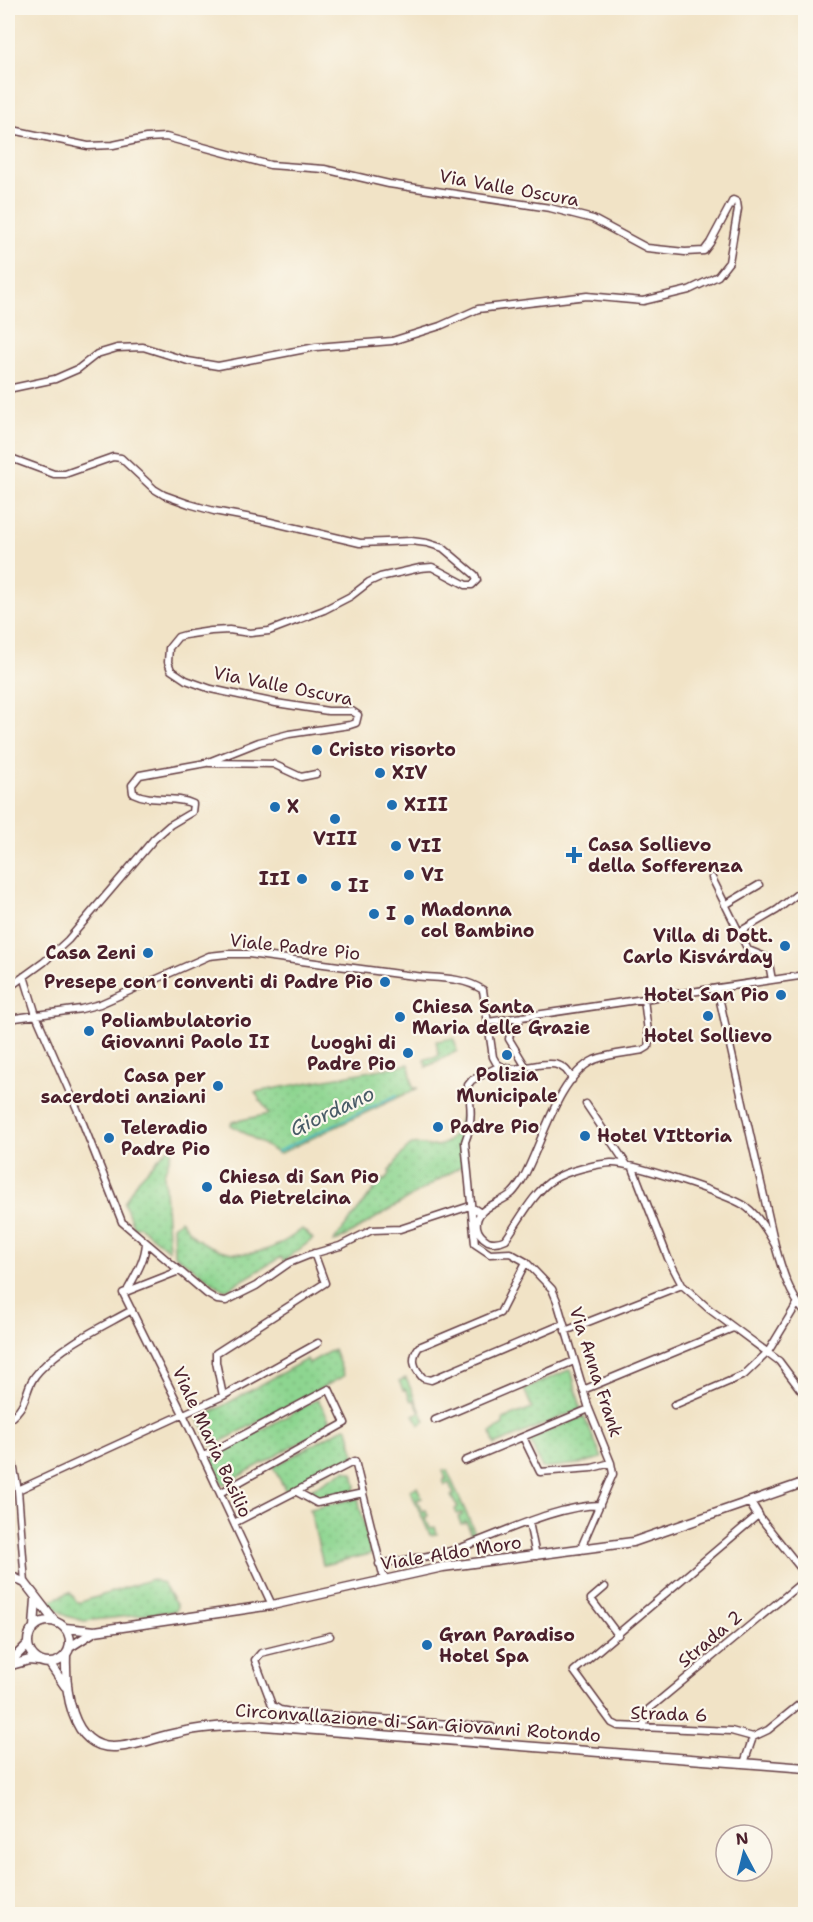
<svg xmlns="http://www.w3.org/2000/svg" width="813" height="1922" font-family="'Shantell Sans',sans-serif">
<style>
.green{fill:url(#green-dots);stroke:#6c7a5e;stroke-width:1.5}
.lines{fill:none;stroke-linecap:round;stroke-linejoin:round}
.stream{stroke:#44b4be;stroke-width:2}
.street-casing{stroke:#633c42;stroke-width:9}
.secondary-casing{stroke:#633c42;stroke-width:11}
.street{stroke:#fff;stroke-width:6}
.secondary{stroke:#fff;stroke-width:8}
.poi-dot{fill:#1f6fb2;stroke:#fbf7ec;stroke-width:2}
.labels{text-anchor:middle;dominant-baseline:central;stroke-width:4.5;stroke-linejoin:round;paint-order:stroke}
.street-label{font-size:18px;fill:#4a1f2b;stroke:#fbf7ec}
.poi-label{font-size:18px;font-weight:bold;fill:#4a1f2b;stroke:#fbf7ec;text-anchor:start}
.water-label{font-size:20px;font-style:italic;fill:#485b66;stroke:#fbf7ec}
</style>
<defs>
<pattern id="green-dots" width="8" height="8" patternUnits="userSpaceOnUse" patternTransform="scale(1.5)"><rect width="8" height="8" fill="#8dd590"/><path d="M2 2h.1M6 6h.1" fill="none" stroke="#7bb67c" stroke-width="1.8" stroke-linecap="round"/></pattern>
</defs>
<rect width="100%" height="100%" fill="#fbf7ec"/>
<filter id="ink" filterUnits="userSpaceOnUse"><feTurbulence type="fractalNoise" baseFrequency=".0167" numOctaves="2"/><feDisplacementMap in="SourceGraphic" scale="12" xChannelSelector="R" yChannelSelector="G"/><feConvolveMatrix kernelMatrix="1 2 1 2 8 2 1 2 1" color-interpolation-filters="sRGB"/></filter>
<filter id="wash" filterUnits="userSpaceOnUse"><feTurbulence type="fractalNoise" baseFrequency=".008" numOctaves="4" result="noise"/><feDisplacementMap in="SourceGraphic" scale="24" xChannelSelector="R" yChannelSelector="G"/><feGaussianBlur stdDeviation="1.35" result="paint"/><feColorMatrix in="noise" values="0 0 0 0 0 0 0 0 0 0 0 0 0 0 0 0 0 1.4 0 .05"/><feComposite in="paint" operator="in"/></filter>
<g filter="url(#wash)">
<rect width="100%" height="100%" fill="#f1e3c6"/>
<!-- green -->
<path class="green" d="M454 1038 457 1051 426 1067 425 1059 439 1056 436 1041Z
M409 1064 413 1088H418L279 1154 231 1125 232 1122 269 1114 255 1092Z
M468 1112 467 1126 462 1143 463 1165 338 1241 333 1242 380 1182 383 1179 384 1181 390 1174 389 1172C395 1164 402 1152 410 1146 415 1143 423 1145 428 1146 449 1149 458 1131 462 1114Z
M175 1141 164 1174 169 1250 139 1226 134 1228 124 1203 136 1182Z
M180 1220C185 1226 190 1233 196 1238 233 1263 269 1256 302 1229L313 1239 284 1261 281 1257 228 1289H222L174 1254 173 1226Z
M334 1349 344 1376 213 1446 199 1419 307 1359 309 1363Z
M571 1369 581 1409 494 1445 491 1432 503 1425V1419L532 1408 524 1389Z
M406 1378 425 1421 419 1425 414 1415 420 1412 414 1400 411 1401 406 1390H403L399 1381Z
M318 1399 332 1425 223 1485 210 1458Z
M584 1416 602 1458 579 1464 542 1468 529 1439Z
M345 1427 348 1428 355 1456 287 1493 273 1467Z
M345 1470 353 1473 356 1486 353 1492 318 1501 304 1493Z
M447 1470 476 1535 473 1537 466 1522 461 1524 458 1517 462 1515V1513L457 1514 455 1509 458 1507 451 1496 454 1495 449 1483 445 1485 443 1480 446 1479 443 1471Z
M417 1487 422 1498 417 1500 422 1511 426 1510 428 1516 425 1517 430 1528 435 1527 437 1534 430 1535 410 1490Z
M358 1498 371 1554 323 1565 310 1509Z
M152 1579 163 1584 177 1606 176 1611 84 1621 66 1616 48 1602 70 1592 77 1602H81Z"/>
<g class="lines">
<!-- stream -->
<path class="stream" d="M277 1152 397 1095"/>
</g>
</g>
<g filter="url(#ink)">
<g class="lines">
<!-- street casing -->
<g class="street-casing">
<path id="street" d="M8 129 88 146 113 145 146 138 166 137 270 165 324 169 389 184 550 208 593 219 647 248 685 252 704 251 710 243 733 200 737 202 738 209 729 262 718 276 689 290 643 301 587 296 478 309 440 326 392 341 316 347 218 366 188 361 143 347 117 348 97 354 78 369 55 379 8 389
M8 457 54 474H65L113 457 121 458 154 489 164 495 189 504 214 511 262 520 360 543 411 541 427 543 443 548 475 575 477 580 472 585H466L432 567 420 568 380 577 369 582 351 596 324 610 269 631 250 633 229 630 211 631 185 635 178 637 169 648 168 662 171 670 186 680 211 689 276 703 328 711H352L358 715 356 723 350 725 289 734 259 742 206 763 140 775 132 785 133 793C153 803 176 795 193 804L192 812 170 825 154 839 68 940 44 962 8 988
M209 763 273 764 301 777 316 774
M712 878 748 950 768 958 772 980
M725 905 759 885
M739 932 777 910 806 887
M24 976 36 1015 78 1111 122 1222 207 1294 217 1300 226 1301 256 1286 289 1263 309 1255 340 1246 372 1230 400 1229 470 1206 481 1213
M717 988 775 1245C782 1270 789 1294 806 1314
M644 999 649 1040 648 1047 643 1050C627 1053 609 1054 594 1060 557 1077 541 1148 522 1180 519 1184 515 1191 511 1194 500 1204 474 1207 477 1227 478 1233 483 1238 488 1241 494 1243 500 1242 506 1239 519 1221 535 1190 554 1179 567 1171 596 1164 611 1163 629 1162 729 1195 745 1206 758 1215 768 1232 775 1245
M522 1017 510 1034 509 1039 526 1067
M8 1019 81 1009 100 1004 209 956 227 954H249C301 961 354 968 406 975 432 979 460 975 483 990L493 1057C506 1089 558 1041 572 1080
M488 1022 806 975
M500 1066 472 1080 468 1085C471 1106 473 1122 465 1142L475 1244 490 1254 510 1253 526 1262 552 1289 557 1301 589 1409 611 1463 613 1474 580 1550
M586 1104 627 1165
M633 1168 668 1258 682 1285 709 1309 779 1361 806 1397
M526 1262 500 1313 419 1347C410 1359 414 1368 423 1378L431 1380 563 1324
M179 1271 123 1293 183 1414 272 1605
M128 1289C136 1274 145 1260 146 1243
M565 1331 682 1285
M583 1390 733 1328
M223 1396 216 1362V1353L325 1283 314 1253
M674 1405 744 1375 768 1352 797 1304
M8 1420C32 1402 22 1389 39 1371 64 1344 100 1328 132 1310
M435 1420 574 1361
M523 1437 540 1472 592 1468 611 1463
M8 1438 18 1490 25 1583
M202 1457 329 1389 345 1423 220 1493
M465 1461 589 1409
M18 1490 223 1396 318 1343
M297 1492 317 1503 363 1493
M529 1522 536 1556
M234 1523 355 1461 384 1579
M379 1564C405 1559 435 1557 460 1548 503 1533 555 1506 600 1505
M605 1587 591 1599 618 1635
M297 1713 492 1727
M302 1728 297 1713 280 1710 272 1705 255 1660 261 1653 330 1636
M643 1728 649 1709 806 1579
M753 1737 731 1731 618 1726 612 1723 574 1671 758 1515 806 1575
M744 1763 753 1737 768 1730 806 1699"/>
</g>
<!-- secondary casing -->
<g class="secondary-casing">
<path id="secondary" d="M750 1502 758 1515
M8 1575 25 1583 55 1622
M28 1642a21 21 0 1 1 42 0a21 21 0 1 1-42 0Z
M34 1627 36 1599
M65 1628 95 1631 239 1610 272 1605 443 1567 633 1542 806 1482
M70 1647 95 1631
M66 1655C65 1688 70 1747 113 1747 134 1747 156 1737 177 1733 201 1727 226 1726 251 1725L806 1768
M8 1664 28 1644
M50 1664 65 1686
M8 1666 29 1660 38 1661"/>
</g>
<!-- street -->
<use href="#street" class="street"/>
<!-- secondary -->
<use href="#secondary" class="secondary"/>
</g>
</g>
<!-- markers -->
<g class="poi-dot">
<circle cx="317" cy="750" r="6"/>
<circle cx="380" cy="773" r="6"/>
<circle cx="392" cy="805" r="6"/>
<circle cx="275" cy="807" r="6"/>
<circle cx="335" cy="819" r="6"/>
<circle cx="396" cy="846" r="6"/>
<path d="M571 846h6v6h6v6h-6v6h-6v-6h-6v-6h6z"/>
<circle cx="409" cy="875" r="6"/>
<circle cx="302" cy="879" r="6"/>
<circle cx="336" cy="886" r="6"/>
<circle cx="374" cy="914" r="6"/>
<circle cx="409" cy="920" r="6"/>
<circle cx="785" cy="946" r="6"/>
<circle cx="148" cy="953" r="6"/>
<circle cx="385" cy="982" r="6"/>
<circle cx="781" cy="995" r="6"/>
<circle cx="708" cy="1016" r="6"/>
<circle cx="400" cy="1017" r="6"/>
<circle cx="89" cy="1031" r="6"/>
<circle cx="408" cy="1053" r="6"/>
<circle cx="507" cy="1055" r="6"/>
<circle cx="218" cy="1086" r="6"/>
<circle cx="438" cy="1127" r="6"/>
<circle cx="585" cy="1136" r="6"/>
<circle cx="109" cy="1138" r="6"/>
<circle cx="207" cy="1187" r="6"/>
<circle cx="427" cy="1645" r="6"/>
</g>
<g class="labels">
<!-- street labels -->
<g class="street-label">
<text transform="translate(509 188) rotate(10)">Via Valle Oscura</text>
<text transform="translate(283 686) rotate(11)">Via Valle Oscura</text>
<text transform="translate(295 947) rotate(6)">Viale Padre Pio</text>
<text transform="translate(596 1372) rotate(72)">Via Anna Frank</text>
<text transform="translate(212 1442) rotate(65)">Viale Maria Basilio</text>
<text transform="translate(451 1553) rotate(-9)">Viale Aldo Moro</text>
<text transform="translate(710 1639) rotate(-40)">Strada 2</text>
<text transform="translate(669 1714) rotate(2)">Strada 6</text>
<text transform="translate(418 1723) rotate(4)">Circonvallazione di San Giovanni Rotondo</text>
</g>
<!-- poi labels -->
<g class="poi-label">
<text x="329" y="750">Cristo risorto</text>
<text x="392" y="773">XIV</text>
<text x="404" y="805">XIII</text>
<text x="287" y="807">X</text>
<text x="335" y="839" text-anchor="middle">VIII</text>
<text x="588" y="845">Casa Sollievo<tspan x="588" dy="21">della Sofferenza</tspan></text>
<text x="408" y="846">VII</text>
<text x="421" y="875">VI</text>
<text x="290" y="879" text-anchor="end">III</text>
<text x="348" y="886">II</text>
<text x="421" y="910">Madonna<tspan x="421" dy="21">col Bambino</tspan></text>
<text x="386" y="914">I</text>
<text x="773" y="936" text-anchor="end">Villa di Dott.<tspan x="773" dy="21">Carlo Kisvárday</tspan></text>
<text x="136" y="953" text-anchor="end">Casa Zeni</text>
<text x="373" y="982" text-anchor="end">Presepe con i conventi di Padre Pio</text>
<text x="769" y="995" text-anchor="end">Hotel San Pio</text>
<text x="412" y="1007">Chiesa Santa<tspan x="412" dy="21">Maria delle Grazie</tspan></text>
<text x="101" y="1021">Poliambulatorio<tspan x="101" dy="21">Giovanni Paolo II</tspan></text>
<text x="708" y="1036" text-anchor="middle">Hotel Sollievo</text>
<text x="396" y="1043" text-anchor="end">Luoghi di<tspan x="396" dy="21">Padre Pio</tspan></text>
<text x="507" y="1075" text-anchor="middle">Polizia<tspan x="507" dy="21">Municipale</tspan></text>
<text x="206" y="1076" text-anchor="end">Casa per<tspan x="206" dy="21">sacerdoti anziani</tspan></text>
<text x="450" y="1127">Padre Pio</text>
<text x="121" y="1128">Teleradio<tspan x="121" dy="21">Padre Pio</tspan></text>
<text x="597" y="1136">Hotel VIttoria</text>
<text x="219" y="1177">Chiesa di San Pio<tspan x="219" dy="21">da Pietrelcina</tspan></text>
<text x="439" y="1635">Gran Paradiso<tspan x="439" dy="21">Hotel Spa</tspan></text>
</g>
<!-- water labels -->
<g class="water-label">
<text transform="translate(332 1111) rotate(-25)">Giordano</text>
</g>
</g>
<!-- margin -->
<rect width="813" height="1922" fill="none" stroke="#fbf7ec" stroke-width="30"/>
<!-- north arrow -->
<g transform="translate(744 1853) rotate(353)"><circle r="28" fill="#fbf7ec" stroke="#b4a19f" stroke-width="1.5"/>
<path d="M0-4.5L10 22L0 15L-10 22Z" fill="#1f6fb2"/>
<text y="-9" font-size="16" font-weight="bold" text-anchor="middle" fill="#4a1f2b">N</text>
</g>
</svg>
